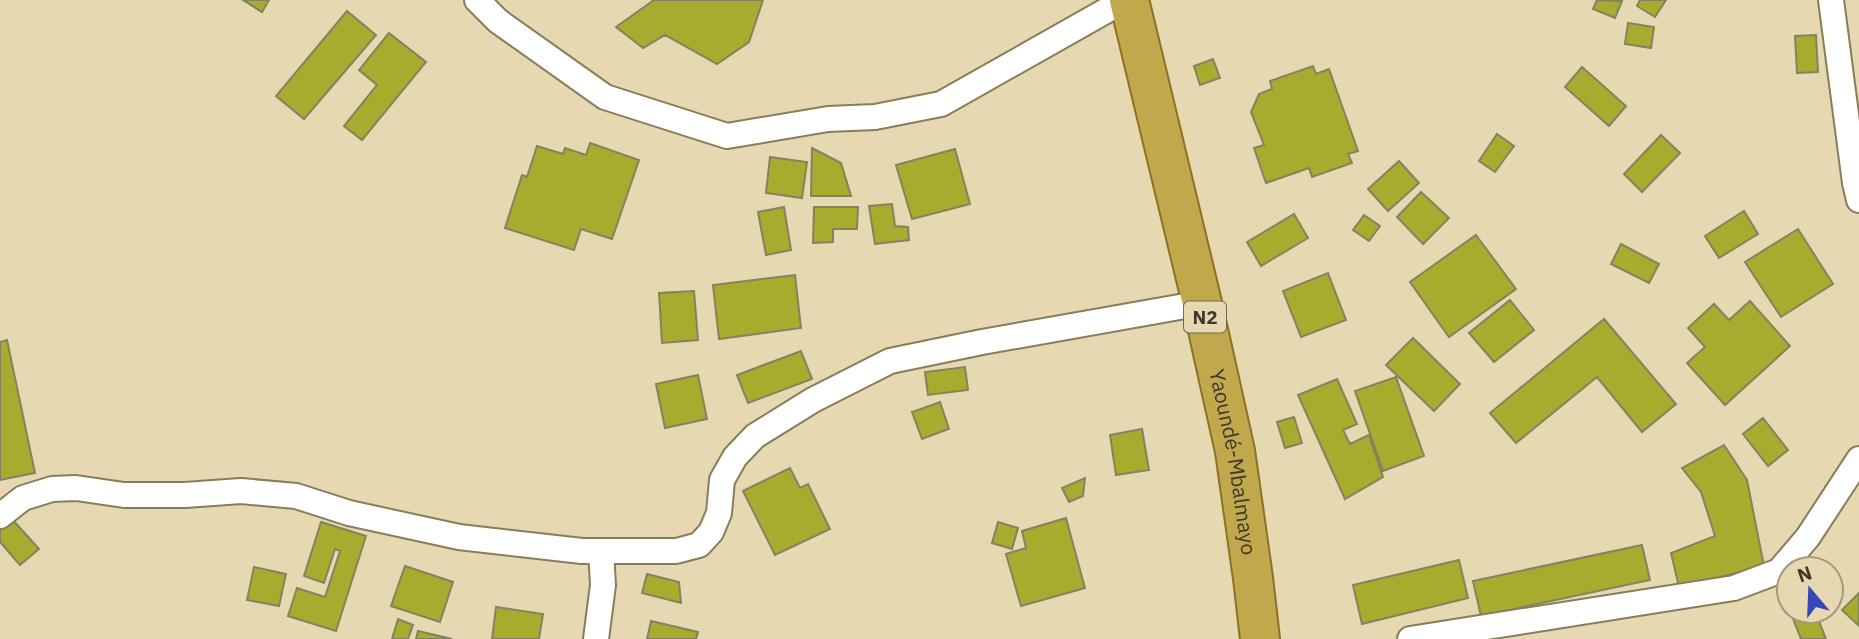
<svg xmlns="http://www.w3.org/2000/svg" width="1859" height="639" font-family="'IBM Plex Sans',sans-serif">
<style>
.building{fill:#a7ab2e;stroke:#81845f;stroke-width:2}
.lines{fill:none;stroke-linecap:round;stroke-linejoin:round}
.minor-casing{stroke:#897d59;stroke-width:28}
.trunk-casing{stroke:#8a7323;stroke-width:42}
.minor{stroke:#fff;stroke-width:24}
.trunk{stroke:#c2a84c;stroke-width:38}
.labels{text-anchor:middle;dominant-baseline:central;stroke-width:5;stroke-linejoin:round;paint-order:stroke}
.shield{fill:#e6d9b2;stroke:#706953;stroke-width:2}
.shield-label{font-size:19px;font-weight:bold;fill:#3e392a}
.street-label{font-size:21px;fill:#3e392a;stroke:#e6d9b2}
</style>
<rect width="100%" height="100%" fill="#e6d9b2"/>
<!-- building -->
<path class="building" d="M243 0H269L262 12Z
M654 0H763L749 42 717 64 665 35 643 48 616 27Z
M1597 0 1622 1 1615 18 1593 9Z
M1640 0H1666L1655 17 1637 6Z
M347 11 376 35 304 119 276 96Z
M1628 23 1654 27 1651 48 1625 44Z
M389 33 426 62 362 140 344 126 377 85 359 70Z
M1816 35 1818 72 1797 73 1795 36Z
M1213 59 1220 78 1200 85 1194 66Z
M1313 66 1316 74 1329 69 1358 151 1348 154 1352 163 1312 177 1309 168 1266 183 1254 148 1264 145 1251 112 1259 94 1272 89 1270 81Z
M1582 67 1626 106 1609 126 1565 87Z
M1497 134 1514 146 1495 172 1479 161Z
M1661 135 1680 153 1642 192 1624 174Z
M590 143 639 160 612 239 581 229 574 250 505 228 522 175 527 177 537 146 563 154 565 148 586 155Z
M812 148 841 163 851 196H811Z
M955 149 970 204 912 219 896 165Z
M770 157 807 162 802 198 766 193Z
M1399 161 1419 183 1388 211 1368 189Z
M1421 192 1449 218 1423 244 1397 217Z
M892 204 895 226 908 227 909 240 875 244 869 206Z
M784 207 791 250 766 255 758 212Z
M814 207H858L857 229H833V242L813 243Z
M1744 211 1758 234 1719 258 1705 236Z
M1294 214 1308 238 1261 266 1247 242Z
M1364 215 1380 226 1369 241 1353 230Z
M1798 229 1833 284 1781 317 1745 262Z
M1476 235 1516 289 1449 337 1410 282Z
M1621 244 1659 264 1649 283 1611 264Z
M1328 273 1346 320 1301 337 1283 291Z
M795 275 801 328 719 339 713 285Z
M694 291 698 340 662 343 659 293Z
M1510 300 1534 330 1494 362 1469 333Z
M1750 301 1790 346 1725 405 1687 363 1705 347 1688 328 1714 304 1729 320Z
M1604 319 1676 404 1642 432 1597 377 1516 443 1490 413Z
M1413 338 1460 384 1434 411 1386 365Z
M7 340 35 473 0 480V342Z
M801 351 812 379 748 403 737 375Z
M965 367 968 390 928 395 925 372Z
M698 375 707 419 665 428 656 384Z
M1396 377 1424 456 1383 471 1355 391Z
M1337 379 1357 424 1343 430 1350 444 1369 435 1383 477 1345 499 1298 395Z
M940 402 949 429 922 439 912 412Z
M1294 417 1302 443 1285 448 1277 422Z
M1763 418 1788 450 1768 466 1743 434Z
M1142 429 1149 470 1116 475 1110 435Z
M1724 445 1747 480 1764 566 1679 587 1671 553 1715 536 1701 492 1682 468Z
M790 468 800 488 808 484 830 529 775 555 743 491Z
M1085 478 1083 496 1069 502 1062 488Z
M1066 518 1085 588 1021 606 1006 554 1026 548 1022 531Z
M12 519 39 549 20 565 0 542V530Z
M321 522 366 536 336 631 288 616 297 588 325 597 340 551 335 549 324 583 304 576Z
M998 522 1018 528 1012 549 992 543Z
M1642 545 1650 580 1481 616 1473 581Z
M1459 560 1468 598 1362 624 1353 585Z
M405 566 453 582 440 622 391 606Z
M254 567 286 574 279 606 247 600Z
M647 574 679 582 681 603 642 593Z
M1859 593V626L1842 610Z
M496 607 543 614 539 639H492Z
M1790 611H1815L1826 639H1801Z
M398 619 413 625 408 639H392Z
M651 621 698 632 696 639H647Z
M418 631 452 639H416Z"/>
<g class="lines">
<!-- minor casing -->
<g class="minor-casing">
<path id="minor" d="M477 0 498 21 605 97 727 136 828 119 875 117 941 104 1125 0
M1831 0 1855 183 1859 200
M0 516 23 498 52 489 76 488 124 495H185L241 491 296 496 349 513 459 537 582 551H676L699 545 711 532 719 513 722 480 735 457 755 436 813 400 890 361 982 342 1202 303
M596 639 603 585 601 551
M1410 639 1734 588 1779 571 1808 537 1859 459"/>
</g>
<!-- trunk casing -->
<g class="trunk-casing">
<g id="trunk">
<path id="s1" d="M1129 0 1202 303 1235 451 1253 578 1260 639"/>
</g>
</g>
<!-- minor -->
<use href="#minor" class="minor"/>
<!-- trunk -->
<use href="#trunk" class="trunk"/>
</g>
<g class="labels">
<!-- shield labels -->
<rect class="shield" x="1184" y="301.5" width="42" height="31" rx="5"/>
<g class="shield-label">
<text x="1205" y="317">N2</text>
</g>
<!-- street labels -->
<g class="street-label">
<text stroke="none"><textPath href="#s1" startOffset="474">Yaoundé-Mbalmayo</textPath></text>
</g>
</g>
<!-- north arrow -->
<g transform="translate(1810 590) rotate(341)"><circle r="33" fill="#e6d9b2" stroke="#a3997c" stroke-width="2"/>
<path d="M0-5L12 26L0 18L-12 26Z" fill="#3747b9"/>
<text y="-10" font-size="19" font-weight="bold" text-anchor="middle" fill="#3e392a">N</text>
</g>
</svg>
